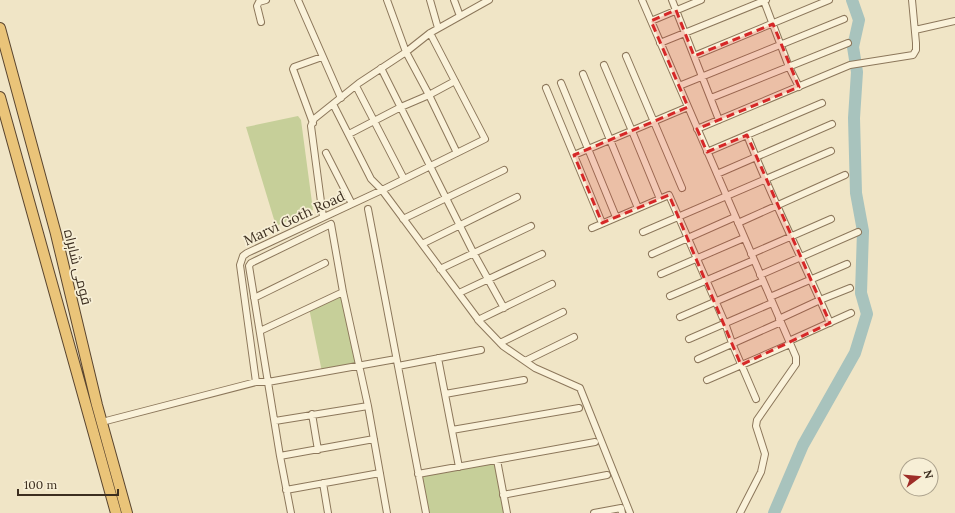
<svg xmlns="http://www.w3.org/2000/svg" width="955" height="513" font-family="Lora,Cairo,serif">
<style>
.green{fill:#c6cf99}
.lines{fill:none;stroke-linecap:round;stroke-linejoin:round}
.river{stroke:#a8c3bd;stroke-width:12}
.minor-casing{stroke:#8c775b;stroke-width:8}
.trunk-casing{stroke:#5a452f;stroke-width:12}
.minor{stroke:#faf2da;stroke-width:6}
.trunk{stroke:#eac479;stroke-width:10}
.marked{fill:#d62828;fill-opacity:0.2;stroke:#d62828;stroke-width:3;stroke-dasharray:8 5;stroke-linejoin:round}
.labels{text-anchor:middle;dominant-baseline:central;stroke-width:3.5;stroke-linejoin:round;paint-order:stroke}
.street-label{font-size:14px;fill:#3c2e1f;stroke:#f7efd6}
</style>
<rect width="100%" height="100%" fill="#f0e5c6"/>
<!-- green -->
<path class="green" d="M298 116 301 120 313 210 276 226 246 127Z
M343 292 360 366 322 372 309 308Z
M497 460 507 513H426L418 474Z"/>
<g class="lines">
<!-- river -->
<path class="river" d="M774 513 803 445 855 353 867 314 861 293 863 231 856 193 854 118 857 72 853 47 859 20 852 0"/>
<!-- minor casing -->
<g class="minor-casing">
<path id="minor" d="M298 0 341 98
M387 0 406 52 429 95 457 153
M430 0 438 28
M454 0 460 16
M642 0 796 357V364L757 420 756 426 765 454 761 472 740 513
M672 0 719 120
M764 1 789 67 799 87
M651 21 701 0
M261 22 257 6 259 2 266 0
M915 30 955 21
M660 43 766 0
M626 56 682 188
M694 56 829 0
M604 65 632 131 660 199
M381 68 473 252 504 308
M583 74 638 208
M561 83 616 217
M356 86 404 179
M679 86 844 19
M546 88 602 223
M711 98 848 43
M333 104 371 179 382 190 480 322 503 346 535 368 580 388 630 513
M313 123 293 69 294 67 322 57
M697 129 850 65 913 55 916 50V43L912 0
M349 134 401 107 429 95 455 81
M747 135C772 199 803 260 830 323
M707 152 822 103
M326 153 352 204
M574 155 688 107
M717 174 832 124
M368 209 426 513
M323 217 311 126 314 119 359 83 406 52 430 33 489 0
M403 219 504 170
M738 223 845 175
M592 228 669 195 725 323 732 343 756 399
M643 232 831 151
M422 244 517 197
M652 254 735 217
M751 254 831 219
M440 269 531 226
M661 274 744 238
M760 275 858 232
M459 293 542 254
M670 296 754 260
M770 297 847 264
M254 298 325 263
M680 317 763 281
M779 319 820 300 850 288
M478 320 552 284
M260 331 343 292
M689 339 772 303
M789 341 851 313
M500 343 563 312
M438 358 459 467
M698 359 781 322
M525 361 574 337
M398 366 481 350
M707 380 790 344
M256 382H268L396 359
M445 394 524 380
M312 414 318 450
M275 421 368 406
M102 422 256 382 240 265 243 256 247 253 382 190 485 139 430 33
M452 430 579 408
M280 456 249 266 251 263 331 224 343 292 368 406 387 513
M497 460 507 513
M418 474 595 442
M323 483 328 513
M286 490 380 473
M503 495 607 475
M291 513 280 456 374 439
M594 513 621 508 622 513"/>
</g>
<!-- trunk casing -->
<g class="trunk-casing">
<path id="trunk" d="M0 28 56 234 97 405 127 513
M0 97 116 513"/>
</g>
<!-- minor -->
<use href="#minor" class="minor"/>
<!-- trunk -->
<use href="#trunk" class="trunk"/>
</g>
<!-- marked area -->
<path class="marked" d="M676 10 694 56 773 24 799 87 697 129 707 152 747 135 830 323 741 365 669 195 602 223 574 155 688 107 651 21Z"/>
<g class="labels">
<!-- street labels -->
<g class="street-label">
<text transform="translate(294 218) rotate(-25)">Marvi Goth Road</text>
<text transform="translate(78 267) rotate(76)">قومی شاہراہ</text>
</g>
</g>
<!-- north arrow -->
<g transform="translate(919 477) rotate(74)"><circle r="19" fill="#f7efd6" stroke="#aca28d"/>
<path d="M0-3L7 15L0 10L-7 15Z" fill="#9e2d28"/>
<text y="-6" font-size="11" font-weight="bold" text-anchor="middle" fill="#3c2e1f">N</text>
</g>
<!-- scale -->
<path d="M18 489v6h100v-6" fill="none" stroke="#3c2e1f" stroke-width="2"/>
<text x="24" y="489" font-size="12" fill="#3c2e1f" stroke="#f7efd6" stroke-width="3" paint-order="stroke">100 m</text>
</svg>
